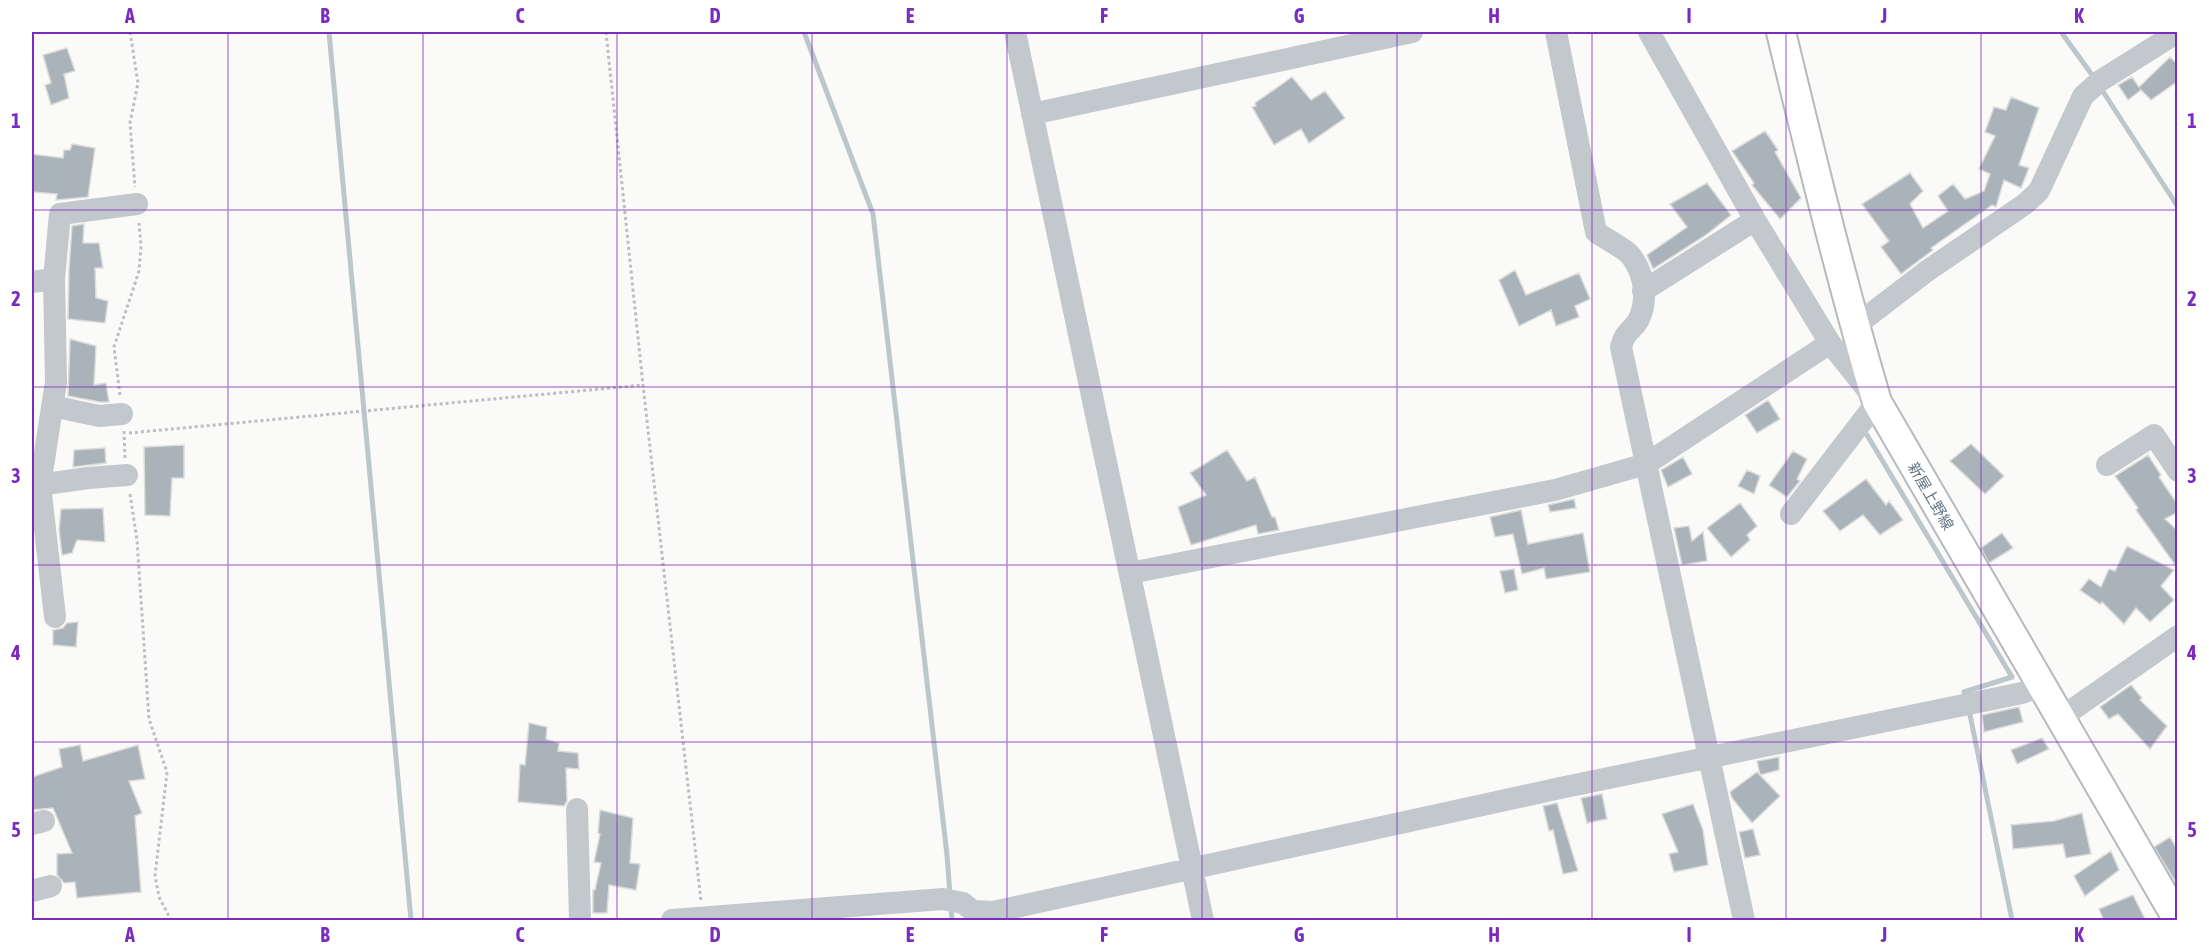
<svg xmlns="http://www.w3.org/2000/svg" width="2209" height="952" font-family="'Asap Condensed','Noto Sans JP',sans-serif">
<style>
.lines{fill:none;stroke-linecap:round;stroke-linejoin:round}
.stream{stroke:#bbc7cb;stroke-width:5}
.building{fill:#aab3b9;stroke:#dcdcda;stroke-width:1.5}
.major-casing{stroke:#b5babe;stroke-width:32}
.path{stroke:#bbbfc2;stroke-width:3;stroke-dasharray:3 3;stroke-linecap:butt}
.minor{stroke:#c3c8cc;stroke-width:22}
.major{stroke:#fff;stroke-width:28}
.grid{fill:none;stroke:#7b2cbf;stroke-width:1.5;stroke-opacity:0.55}
.labels{text-anchor:middle;dominant-baseline:central;stroke-width:6;stroke-linejoin:round;paint-order:stroke}
.street-label{font-size:15px;fill:#657683;stroke:#fff}
.neatline{fill:none;stroke:#7b2cbf;stroke-width:2}
.grid-label{font-size:20px;text-anchor:middle;font-weight:bold;fill:#7b2cbf}
</style>
<rect width="100%" height="100%" fill="#fafaf8"/>
<g class="lines">
<!-- stream -->
<path class="stream" d="M329 32 411 920
M804 32 873 214 947 855 950 895
M2061 32 2095 79
M2100 87 2178 207
M1867 435 2012 677 1964 692 1966 699
M1969 710 2012 920
M951 907 952 920"/>
</g>
<!-- building -->
<path class="building" d="M67 48 75 71 64 74 69 98 51 105 45 85 51 83 43 55Z
M2170 57 2178 65V81L2151 100 2140 89 2141 90 2128 100 2118 85 2132 77 2139 87Z
M1292 77 1311 100 1325 91 1345 118 1309 143 1301 129 1274 145 1252 107 1256 106 1255 103Z
M2011 97 2039 108 2019 165 2029 168 2021 188 2004 180 1996 207 1992 205 1931 248 1933 250 1901 274 1881 247 1889 241 1862 204 1910 173 1923 191 1910 204 1923 228 1948 211 1938 196 1953 184 1965 199 1984 191 1990 174 1979 169 1995 136 1985 132 1994 107 2006 110Z
M1765 131 1778 150 1775 152 1801 198 1780 219 1752 185 1754 183 1732 151Z
M72 144 95 148 88 197 56 200 57 194 32 192V154L63 158 64 150H70Z
M1707 183 1731 215 1706 235 1653 269 1647 255 1687 227 1670 204Z
M84 224 83 243H99L103 268H95L96 298 108 301 105 323 68 319 69 269 72 226Z
M1515 270 1526 295 1579 273 1590 299 1575 306 1579 317 1556 326 1551 310 1519 326 1499 280Z
M70 339 96 346 94 385 106 383 109 402H100L68 396Z
M1768 400 1780 419 1757 433 1745 415Z
M1971 444 2004 476 1985 494 1950 461Z
M184 445V478H172L170 516 145 515 144 447Z
M105 448 106 463 73 467 74 450Z
M1227 450 1247 481 1255 477 1272 517H1275L1279 530 1258 534 1256 525 1191 545 1178 507 1206 495 1190 473Z
M1793 451 1807 459 1797 479 1800 481 1787 497 1769 485Z
M2148 455 2161 475 2159 477 2178 505V512L2165 519 2178 531V569L2136 510 2138 508 2115 476Z
M1683 457 1692 474 1668 487 1661 470Z
M1747 470 1760 476 1754 494 1738 486Z
M1866 479 1886 505 1889 501 1903 520 1880 535 1863 515 1840 531 1823 511Z
M1574 499 1576 508 1550 512 1548 505Z
M1740 503 1757 526 1747 535 1750 540 1731 557 1707 528Z
M103 508 105 542 77 540 72 553 62 555 59 530 61 509Z
M1521 510 1528 544 1583 533 1590 572 1546 579 1544 568 1522 574 1513 534 1495 537 1490 517Z
M1689 526 1692 541 1703 532 1707 561 1682 565 1674 528Z
M2002 533 2013 548 1989 563 1981 548Z
M2127 546 2174 570 2161 586 2174 600 2150 622 2136 608 2124 624 2102 602 2100 604 2080 590 2089 579 2101 587 2109 569 2115 571Z
M1514 569 1518 590 1505 593 1500 571Z
M78 622 76 647 53 645V630L63 628 67 623Z
M2131 685 2142 698 2140 700 2167 726 2150 749 2118 714 2109 719 2100 707Z
M2019 707 2023 722 1984 732 1982 715Z
M529 723 547 727 546 739 559 743 558 751 578 753 579 769 566 768 567 801 564 806 518 802 520 764 525 765Z
M2042 738 2049 749 2017 764 2011 750Z
M80 745 83 761 138 745 145 779 129 781 142 813 135 816 141 892 77 898 75 882 64 883 57 875V854L72 853 53 808 32 810V777L62 767 59 749Z
M1779 757V770L1760 775 1757 761Z
M1757 772 1780 796 1752 823 1732 798 1730 792Z
M1602 794 1607 819 1587 823 1581 798Z
M1557 803 1578 871 1563 874 1553 830 1549 831 1543 806Z
M1693 804 1703 830 1708 865 1674 872 1669 854 1678 852 1662 814Z
M600 810 633 818 630 863 640 864 636 890 609 885 607 913H593V890H595L601 863 594 862 600 834 598 833Z
M2082 813 2091 854 2066 858 2063 844 2013 849 2011 825 2054 821Z
M1753 829 1760 855 1745 858 1739 832Z
M2170 837 2178 851V886L2154 847Z
M2111 851 2119 870 2085 896 2074 876Z
M2133 895 2146 921H2104L2099 909Z"/>
<g class="lines">
<!-- major casing -->
<g class="major-casing">
<path id="major" d="M1781 32C1811 156 1841 280 1877 402L2178 920"/>
</g>
<!-- path -->
<path class="path" d="M130 32 138 83 130 123 135 187
M606 32 643 385 701 901
M120 395 114 347 139 271 141 246 139 223
M124 431 125 458
M129 433 643 385
M130 494 137 540 149 719 167 772 155 876 159 897 171 920"/>
<!-- minor -->
<path class="minor" d="M1015 32 1203 920
M1556 32 1596 232C1605 239 1625 248 1631 256 1645 275 1648 299 1639 319 1633 331 1625 330 1621 347L1744 920
M1649 32 1755 220 1830 343 1877 402 1791 514
M1032 114 1412 32
M54 279 60 214 137 204
M32 282 54 279 56 382 40 485 55 617
M1643 291 1755 220
M1855 326 1927 271 2025 204 2039 191 2083 96 2100 81 2178 32
M52 406 99 416 122 414
M2107 465 2154 435 2178 471
M32 486 88 478 127 475
M1130 573 1555 490 1646 464 1830 343
M2059 719 2178 636
M577 809 580 920
M32 824 44 821
M32 891 51 886
M672 920 943 899 963 903 973 911 993 912 1565 787 2022 693 2041 686"/>
<!-- major -->
<use href="#major" class="major"/>
</g>
<!-- grid -->
<path class="grid" d="M228 32V920M423 32V920M617 32V920M812 32V920M1007 32V920M1202 32V920M1397 32V920M1592 32V920M1786 32V920M1981 32V920M32 210H2178M32 387H2178M32 565H2178M32 742H2178"/>
<g class="labels">
<!-- street labels -->
<g class="street-label">
<text transform="translate(1931 496) rotate(60)">新屋上野線</text>
</g>
</g>
<!-- border -->
<rect width="2209" height="952" fill="none" stroke="#ffffff" stroke-width="66"/>
<rect x="33" y="33" width="2143" height="886" class="neatline"/>
<g class="grid-label">
<text x="130" y="23">A</text>
<text x="325" y="23">B</text>
<text x="520" y="23">C</text>
<text x="715" y="23">D</text>
<text x="910" y="23">E</text>
<text x="1104" y="23">F</text>
<text x="1299" y="23">G</text>
<text x="1494" y="23">H</text>
<text x="1689" y="23">I</text>
<text x="1884" y="23">J</text>
<text x="2079" y="23">K</text>
<text x="16" y="128">1</text>
<text x="2192" y="128">1</text>
<text x="16" y="306">2</text>
<text x="2192" y="306">2</text>
<text x="16" y="483">3</text>
<text x="2192" y="483">3</text>
<text x="16" y="660">4</text>
<text x="2192" y="660">4</text>
<text x="16" y="837">5</text>
<text x="2192" y="837">5</text>
<text x="130" y="942">A</text>
<text x="325" y="942">B</text>
<text x="520" y="942">C</text>
<text x="715" y="942">D</text>
<text x="910" y="942">E</text>
<text x="1104" y="942">F</text>
<text x="1299" y="942">G</text>
<text x="1494" y="942">H</text>
<text x="1689" y="942">I</text>
<text x="1884" y="942">J</text>
<text x="2079" y="942">K</text>
</g>
</svg>
